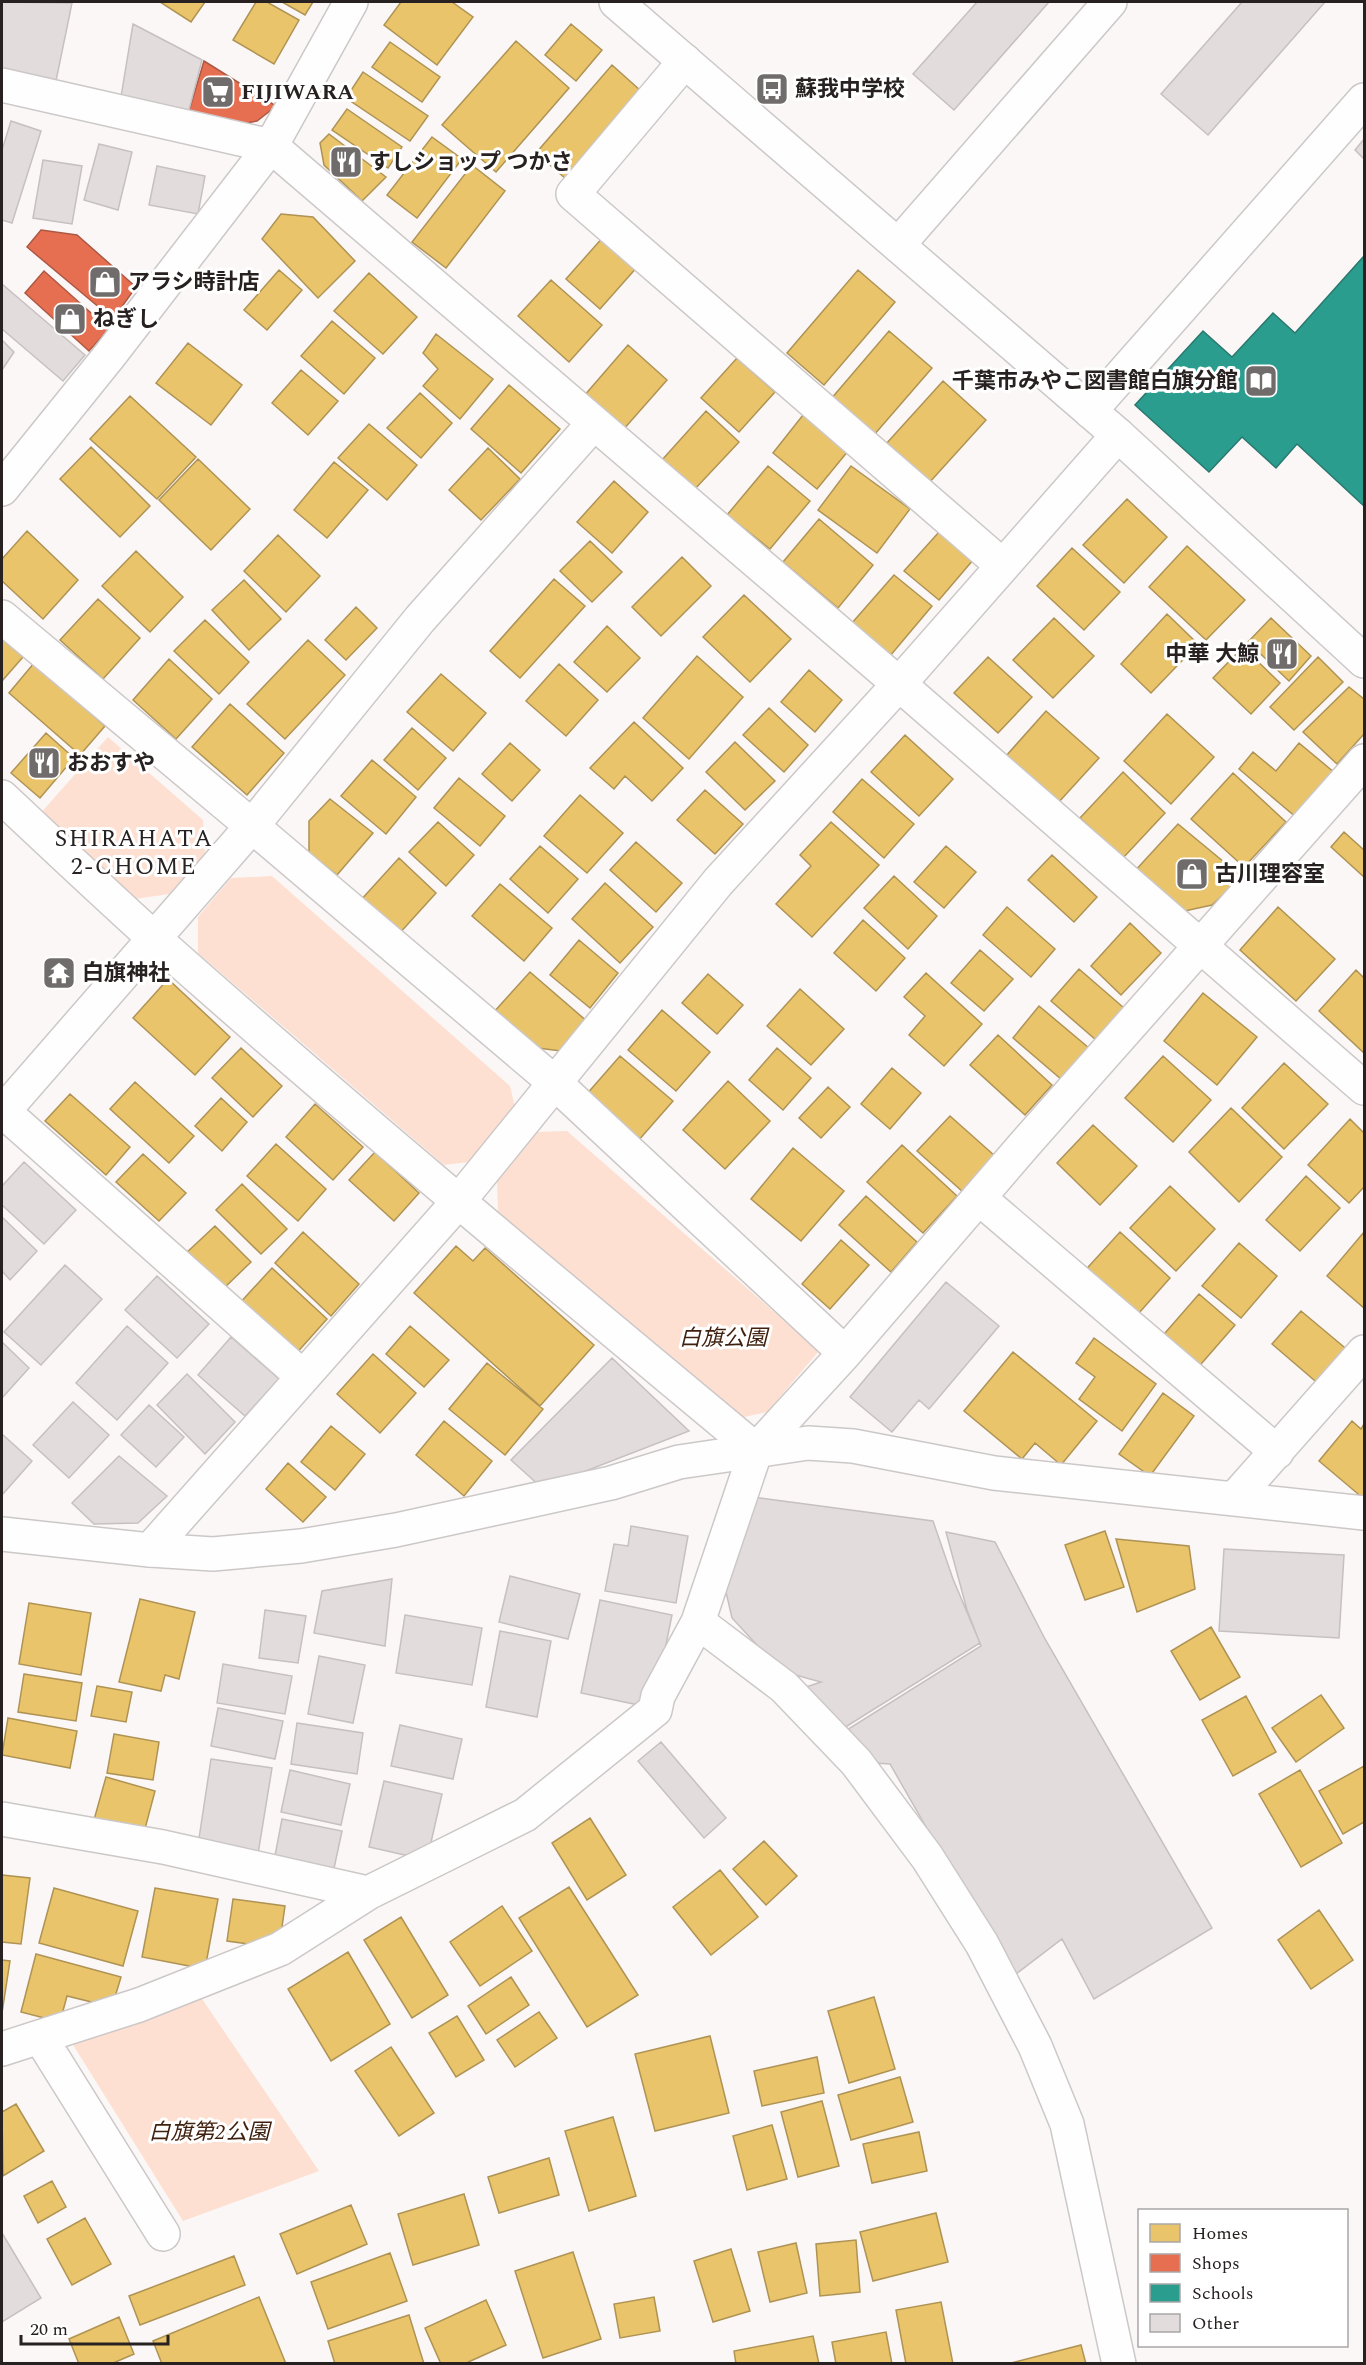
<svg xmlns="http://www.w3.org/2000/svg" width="1366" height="2365" font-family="Spectral,'Noto Sans JP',serif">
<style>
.green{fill:#fde0d1}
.homes{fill:#e9c46a;stroke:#af9354;stroke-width:1.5}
.shops{fill:#e76f51;stroke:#ad5843;stroke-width:1.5}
.schools{fill:#2a9d8f;stroke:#29786e;stroke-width:1.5}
.building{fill:#e2dcdc;stroke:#c6c1c0;stroke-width:1.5}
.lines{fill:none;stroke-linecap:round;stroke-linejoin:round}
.street-casing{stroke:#cdc8c8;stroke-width:36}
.secondary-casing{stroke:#cdc8c8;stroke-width:36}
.street{stroke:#fefefe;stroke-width:33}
.secondary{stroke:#fefefe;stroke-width:33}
.labels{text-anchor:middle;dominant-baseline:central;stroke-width:6;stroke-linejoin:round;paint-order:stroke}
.poi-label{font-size:22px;font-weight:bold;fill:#272121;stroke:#fff;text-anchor:start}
.park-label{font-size:22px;font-style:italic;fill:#40200e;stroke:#fff}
.neighbourhood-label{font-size:24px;letter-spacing:1.5px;fill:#272121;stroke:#fff}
</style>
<rect width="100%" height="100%" fill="#fbf7f7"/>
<!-- green -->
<path class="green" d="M108 737 203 820 205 853 169 894 135 899 39 815Z
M272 876 510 1086 517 1116 477 1161 444 1165 198 953V917L231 878Z
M567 1131 819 1351 767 1412 735 1419 498 1212 497 1177 536 1132Z
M196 1990 319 2171 183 2221 70 2040Z"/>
<!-- homes -->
<path class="homes" d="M160 2H205L191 22Z
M256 2H267L299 20 274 64 233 40Z
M282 2H313L305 15Z
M401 2H452L473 17 437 65 384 25Z
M571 24 602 50 576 81 545 55Z
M516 41 569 88 496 172 442 125Z
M390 42 440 77 422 102 372 67Z
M612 65 641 91 566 179 536 153Z
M363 72 428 116 410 141 346 98Z
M347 109 402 147 388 168 332 130Z
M329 134 386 177 362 201 324 165 320 143Z
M432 137 462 159 417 218 387 195Z
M472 165 505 191 446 268 412 242Z
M281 214 313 217 355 261 318 298 262 239Z
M604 236 638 266 600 309 566 279Z
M279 270 302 290 267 330 244 310Z
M858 270 895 302 824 385 787 353Z
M369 273 417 317 383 354 334 311Z
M551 280 602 325 569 362 518 316Z
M332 321 375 358 344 394 301 356Z
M889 331 932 368 874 435 831 399Z
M436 334 493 379 460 419 423 386 438 369 423 353Z
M188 343 242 385 211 425 156 383Z
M628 345 667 380 623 430 584 396Z
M737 358 775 392 739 432 701 398Z
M301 370 338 401 308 435 272 403Z
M943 381 986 420 929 483 886 444Z
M509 385 560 429 521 473 471 429Z
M420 393 452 423 421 458 387 428Z
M130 396 196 457 157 499 90 439Z
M706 411 739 442 694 490 662 460Z
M803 415 848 451 817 489 773 453Z
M369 424 417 465 387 500 338 458Z
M91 447 150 506 120 537 60 479Z
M488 448 520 479 481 520 449 490Z
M198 459 250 509 211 550 159 500Z
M334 462 368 490 327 538 294 510Z
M768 466 810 501 770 549 727 515Z
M851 466 910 509 877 553 818 510Z
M614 481 648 512 612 553 577 522Z
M1127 499 1167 537 1124 583 1083 545Z
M819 519 873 565 838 608 783 562Z
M27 531 78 580 43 619 2 581V559Z
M939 532 973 560 939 600 904 571Z
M278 535 320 576 286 612 244 571Z
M590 541 622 572 592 602 560 571Z
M1187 546 1245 600 1206 640 1149 587Z
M1072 548 1120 592 1084 630 1037 586Z
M136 551 183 597 150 632 102 586Z
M682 557 711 586 661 636 632 607Z
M894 575 932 606 890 656 852 623Z
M554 579 585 606 520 678 490 651Z
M244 580 281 619 249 650 212 610Z
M744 595 791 639 750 682 703 637Z
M98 599 140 638 103 679 60 640Z
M356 607 377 628 346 660 325 640Z
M1167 614 1198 644 1151 693 1121 664Z
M1054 618 1094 656 1053 698 1013 660Z
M1271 618 1311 656 1289 681 1248 642Z
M205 620 249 662 219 694 174 651Z
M607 626 640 658 607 692 574 662Z
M2 638 23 657 2 681Z
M308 640 345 675 285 739 247 704Z
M1243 647 1280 683 1251 714 1213 678Z
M697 656 743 697 689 759 643 718Z
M988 657 1032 697 998 733 954 693Z
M1318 657 1343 682 1294 730 1270 707Z
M169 659 212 699 176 739 133 700Z
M34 663 105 726 80 755 9 693Z
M559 664 598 700 566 736 526 701Z
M809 670 842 700 815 732 781 702Z
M441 674 486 713 453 751 407 712Z
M1349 687 1364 699V734L1337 764 1303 732Z
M230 704 284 753 247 795 192 747Z
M769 708 808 745 784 772 743 735Z
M1046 711 1099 758 1058 803 1006 756Z
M1167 714 1214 757 1171 804 1124 761Z
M634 722 683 768 652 801 625 776 614 789 590 768Z
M412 728 446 758 418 790 384 760Z
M46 733 74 758 40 798 11 773Z
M905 735 953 779 919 816 871 772Z
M735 742 775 781 745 810 706 772Z
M510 743 540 770 512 801 482 774Z
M1299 743 1335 773 1297 818 1239 769 1253 752 1276 771Z
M372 760 416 797 386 834 341 796Z
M1123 772 1165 813 1123 858 1080 818Z
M1233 773 1286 822 1244 867 1191 819Z
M459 778 505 816 480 846 434 808Z
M862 779 914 824 884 858 833 812Z
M705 790 743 824 715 854 677 820Z
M580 795 623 833 587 873 544 836Z
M330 799 373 833 337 875 309 853V821Z
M438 822 474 855 446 886 409 852Z
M831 822 879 865 812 937 776 904 811 866 800 855Z
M1178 824 1242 877 1212 905 1171 914 1133 873Z
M1344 832 1364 850V877L1331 847Z
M636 842 682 883 656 912 610 870Z
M540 846 578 879 548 913 510 879Z
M946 846 976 872 944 908 914 882Z
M1052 855 1097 897 1074 922 1028 880Z
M399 858 436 893 398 935 360 901Z
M894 876 937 916 908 949 864 908Z
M605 883 653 927 620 963 572 919Z
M500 884 552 928 524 961 472 916Z
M1007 907 1055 949 1031 977 983 935Z
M1278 907 1335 959 1296 1001 1240 950Z
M863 920 905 958 876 991 834 953Z
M1130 923 1161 953 1121 995 1091 966Z
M579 940 618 973 590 1008 550 975Z
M980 950 1013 979 984 1011 951 983Z
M1079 969 1124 1008 1096 1040 1051 1001Z
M1356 970 1364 978V1053L1319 1011Z
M530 972 589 1023 561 1051 530 1047 493 1013Z
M926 973 982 1024 944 1066 909 1035 925 1016 904 997Z
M708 974 743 1005 717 1034 682 1003Z
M168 979 230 1037 195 1075 133 1018Z
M800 989 844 1029 811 1065 767 1026Z
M1203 993 1257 1037 1217 1085 1164 1041Z
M1039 1006 1089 1048 1062 1080 1013 1038Z
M662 1010 710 1052 676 1091 628 1050Z
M998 1035 1052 1085 1025 1115 970 1065Z
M241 1048 282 1086 253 1117 212 1078Z
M777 1048 811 1078 783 1110 749 1080Z
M620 1056 673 1101 638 1141 586 1095Z
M1163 1056 1211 1100 1173 1142 1125 1098Z
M1284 1063 1328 1104 1284 1149 1242 1108Z
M892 1068 921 1093 890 1129 861 1104Z
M728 1081 770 1121 725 1169 683 1130Z
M135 1082 194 1136 169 1163 110 1109Z
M828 1087 850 1107 821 1138 799 1118Z
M70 1094 130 1147 106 1175 45 1121Z
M221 1098 247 1122 222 1151 195 1126Z
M315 1104 363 1147 333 1180 286 1137Z
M1231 1108 1282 1157 1239 1202 1189 1152Z
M950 1116 995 1156 963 1192 917 1151Z
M1350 1119 1364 1133V1187L1349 1203 1308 1165Z
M1093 1125 1137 1166 1100 1205 1057 1163Z
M276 1144 326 1189 298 1221 247 1176Z
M902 1145 957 1196 923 1233 867 1182Z
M793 1148 844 1191 801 1241 751 1199Z
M375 1152 419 1193 394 1221 349 1180Z
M143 1154 186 1193 159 1221 116 1182Z
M1306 1176 1340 1208 1300 1251 1266 1220Z
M242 1184 287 1229 261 1254 216 1210Z
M1170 1186 1215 1229 1176 1271 1130 1228Z
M866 1196 917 1242 891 1272 839 1225Z
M215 1226 251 1262 220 1292 184 1255Z
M303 1232 359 1284 331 1316 275 1263Z
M1120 1232 1170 1278 1131 1322 1080 1276Z
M1364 1232V1308L1327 1276Z
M841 1240 869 1265 830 1309 802 1284Z
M1239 1243 1277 1276 1241 1318 1202 1286Z
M456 1246 473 1261 485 1248 594 1345 540 1406 414 1293Z
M272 1268 327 1319 294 1356 238 1305Z
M1199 1294 1235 1325 1195 1371 1159 1340Z
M1301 1311 1350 1352 1321 1386 1272 1344Z
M410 1326 449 1360 424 1387 386 1354Z
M1094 1338 1156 1384 1122 1431 1079 1399 1095 1377 1076 1363Z
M1013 1352 1097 1421 1061 1465 1035 1443 1022 1459 964 1411Z
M373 1354 416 1393 380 1433 337 1394Z
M487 1363 543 1409 505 1455 449 1409Z
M1163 1393 1194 1416 1150 1476 1119 1454Z
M444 1421 492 1461 464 1496 416 1455Z
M1352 1421 1361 1429 1364 1424V1499L1319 1461Z
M331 1426 365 1454 335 1490 301 1462Z
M288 1463 326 1497 303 1522 266 1489Z
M1105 1531 1124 1587 1085 1600 1065 1545Z
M1116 1539 1189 1546 1195 1589 1137 1612Z
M140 1599 195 1612 179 1679 165 1675 161 1691 119 1682Z
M29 1603 91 1613 81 1675 19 1664Z
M1211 1627 1240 1677 1200 1700 1171 1651Z
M24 1674 82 1683 76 1721 18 1712Z
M97 1686 132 1692 126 1722 91 1716Z
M1321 1695 1344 1728 1296 1762 1272 1728Z
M1246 1696 1276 1752 1233 1776 1202 1720Z
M8 1718 77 1731 70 1768 2 1755Z
M114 1734 159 1742 153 1780 107 1773Z
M1364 1766V1822L1343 1834 1319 1791Z
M1300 1770 1342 1843 1301 1867 1259 1794Z
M106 1777 155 1791 142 1840 92 1827Z
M590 1818 626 1875 587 1900 552 1843Z
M764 1841 797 1876 766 1905 733 1869Z
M720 1870 758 1917 711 1955 673 1907Z
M2 1875 30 1878 21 1944 2 1942Z
M569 1887 638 1995 587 2027 519 1918Z
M54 1888 138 1911 123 1966 39 1943Z
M155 1888 218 1899 205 1969 142 1957Z
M233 1899 285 1906 279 1948 227 1941Z
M502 1906 532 1951 480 1986 450 1942Z
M1319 1910 1353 1960 1311 1989 1278 1940Z
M401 1917 448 1995 412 2018 364 1940Z
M348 1952 390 2024 331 2061 288 1989Z
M36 1954 121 1977 112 2007 67 1996 60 2022 21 2012Z
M2 1960 10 1961 2 2013Z
M511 1977 529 2005 486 2034 468 2006Z
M874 1997 895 2069 849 2083 828 2011Z
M539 2012 557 2038 515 2067 497 2040Z
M457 2016 484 2060 456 2077 429 2033Z
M710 2036 729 2113 655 2131 635 2054Z
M391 2047 434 2113 399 2136 355 2071Z
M817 2057 824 2093 762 2106 754 2071Z
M900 2077 913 2122 851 2140 838 2095Z
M822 2101 839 2166 798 2177 781 2112Z
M16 2104 44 2151 3 2176 2 2112Z
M613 2117 636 2196 589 2211 565 2131Z
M772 2125 787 2179 747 2190 733 2136Z
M919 2132 927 2171 872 2183 863 2144Z
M549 2158 559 2195 499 2213 488 2177Z
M52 2181 66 2207 38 2223 24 2196Z
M464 2194 479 2245 413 2265 398 2214Z
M351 2205 367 2244 297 2274 280 2234Z
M936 2213 948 2262 873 2281 860 2232Z
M85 2218 111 2264 72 2285 47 2239Z
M856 2240 860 2292 820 2296 816 2244Z
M796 2243 807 2293 770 2302 758 2252Z
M731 2249 750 2311 713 2322 694 2261Z
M573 2252 601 2339 543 2358 515 2271Z
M390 2253 407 2301 328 2329 311 2282Z
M234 2256 245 2285 140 2325 129 2296Z
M259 2297 286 2364H162L153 2341Z
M654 2297 660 2331 620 2338 614 2304Z
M486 2300 506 2345 464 2364H441L425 2328Z
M941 2302 953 2364H906L896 2310Z
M409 2315 424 2364H335L328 2341Z
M119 2317 134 2354 111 2364H79L69 2339Z
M886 2332 892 2364H836L832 2342Z
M813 2336 819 2364H736L734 2351Z
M1081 2345 1086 2364H1007Z"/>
<!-- shops -->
<path class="shops" d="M204 61 276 106 257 121 231 126 189 111Z
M41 230 77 235 136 287 113 319 27 247Z
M44 271 109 329 89 351 25 293Z"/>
<!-- schools -->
<path class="schools" d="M1364 256V506L1297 444 1276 468 1242 437 1209 472 1135 405 1203 331 1232 357 1273 313 1295 333Z"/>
<!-- building -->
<path class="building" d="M2 2 72 3 56 81 2 72Z
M977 2H1049L954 110 913 74Z
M1242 2H1325L1208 135 1161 94Z
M133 24 202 60 189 110 121 97Z
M11 121 41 131 12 223 2 220V150Z
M1364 139V159L1355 150Z
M99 144 132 152 118 210 84 200Z
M43 160 82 166 72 224 33 218Z
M157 166 205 176 198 214 149 205Z
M2 284 85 355 63 381 2 329Z
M2 340 14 352 2 370Z
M24 1162 76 1210 44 1244 2 1205V1186Z
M2 1217 37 1251 10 1280 2 1271Z
M65 1265 102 1299 41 1365 4 1332Z
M157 1276 209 1324 177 1358 125 1310Z
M946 1282 999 1326 929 1409 919 1400 892 1432 850 1397Z
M127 1326 168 1363 117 1420 76 1383Z
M231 1337 279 1379 245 1416 198 1375Z
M2 1342 29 1368 2 1398Z
M612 1358 689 1431 542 1488 511 1460Z
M187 1374 235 1422 205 1454 157 1405Z
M73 1402 109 1435 69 1478 33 1445Z
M149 1405 184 1437 156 1467 121 1435Z
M2 1434 32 1461 2 1495Z
M119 1456 167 1496 138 1523 94 1524 72 1503Z
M745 1496 933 1521 953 1579 980 1643 839 1731 797 1690 821 1682 781 1671 732 1618 723 1579Z
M631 1526 688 1536 676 1603 605 1591 614 1544 628 1546Z
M946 1532 995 1542 1045 1639 1212 1928 1094 1999 1062 1939 1012 1977 890 1764 859 1762 842 1733 981 1646 967 1610Z
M1224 1549 1344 1555 1339 1638 1219 1631Z
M510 1576 580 1594 568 1639 499 1622Z
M392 1579 385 1646 314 1633 322 1591Z
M600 1600 672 1615 653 1708 581 1693Z
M265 1610 306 1616 298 1663 259 1658Z
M405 1615 482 1628 472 1685 396 1673Z
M500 1631 551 1641 537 1717 486 1707Z
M319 1656 365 1665 353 1723 308 1714Z
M223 1664 292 1676 285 1714 217 1703Z
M218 1708 283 1721 275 1759 211 1746Z
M297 1723 363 1733 357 1774 291 1764Z
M400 1725 462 1739 453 1779 391 1766Z
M661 1742 726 1818 704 1838 638 1761Z
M211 1759 272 1768 258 1854 198 1845Z
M290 1770 350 1784 341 1825 281 1812Z
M384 1781 442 1794 427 1860 369 1847Z
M282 1819 342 1831 333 1873 274 1861Z
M2 2233 41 2298 2 2322Z"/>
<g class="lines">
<!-- street casing -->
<g class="street-casing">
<path id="street" d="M685 61 573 194 1003 566
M2 85 271 146 899 684 1364 1088
M898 245 1110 2
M1090 411 1364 100
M2 617 252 826 554 1082 845 1353
M2 797C53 845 104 893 156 940 352 1114 554 1282 756 1450
M3 1111 303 1377
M2 1113 252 826 420 619 593 424
M979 1198 1277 1452
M1235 1498 1364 1352
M150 1550 458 1202 718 882 899 684 1118 435
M698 1622 784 1687 856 1762 927 1857 982 1944 1035 2046 1067 2124 1119 2364
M2 1819 163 1847 368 1893
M40 2037 163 2234
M2 2049 139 2005 280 1949 368 1893 525 1815 655 1710 658 1696 698 1622 756 1450 845 1353 1025 1144 1364 761"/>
</g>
<!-- secondary casing -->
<g class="secondary-casing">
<path id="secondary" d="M616 2 1118 435 1364 661
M2 489 110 355 271 146 351 2
M2 1534 150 1550 213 1554 301 1546 396 1530 611 1483 679 1462 808 1443 853 1446 994 1473 1364 1513"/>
</g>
<!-- street -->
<use href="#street" class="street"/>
<!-- secondary -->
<use href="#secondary" class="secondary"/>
</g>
<!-- icons -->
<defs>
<g id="bus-square" transform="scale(1.725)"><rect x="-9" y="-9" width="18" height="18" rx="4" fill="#716c6c" stroke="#fff"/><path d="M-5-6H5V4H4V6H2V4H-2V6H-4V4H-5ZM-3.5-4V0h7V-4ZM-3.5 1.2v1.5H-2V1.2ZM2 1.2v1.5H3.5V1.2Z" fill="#fff"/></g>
<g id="supermarket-square" transform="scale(1.725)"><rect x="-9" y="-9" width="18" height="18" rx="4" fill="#716c6c" stroke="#fff"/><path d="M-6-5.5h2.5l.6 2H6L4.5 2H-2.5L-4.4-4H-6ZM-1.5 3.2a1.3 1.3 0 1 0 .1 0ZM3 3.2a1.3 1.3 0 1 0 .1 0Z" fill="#fff"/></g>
<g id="restaurant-square" transform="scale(1.725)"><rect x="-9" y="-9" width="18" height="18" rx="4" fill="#716c6c" stroke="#fff"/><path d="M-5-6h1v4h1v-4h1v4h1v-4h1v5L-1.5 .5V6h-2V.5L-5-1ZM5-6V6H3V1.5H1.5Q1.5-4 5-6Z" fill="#fff"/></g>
<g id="shop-square" transform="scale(1.725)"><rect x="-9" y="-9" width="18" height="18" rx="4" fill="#716c6c" stroke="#fff"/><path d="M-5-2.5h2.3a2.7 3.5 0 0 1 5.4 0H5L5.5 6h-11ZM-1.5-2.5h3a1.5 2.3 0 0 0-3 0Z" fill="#fff"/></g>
<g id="library-square" transform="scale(1.725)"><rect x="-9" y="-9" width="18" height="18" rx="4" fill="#716c6c" stroke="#fff"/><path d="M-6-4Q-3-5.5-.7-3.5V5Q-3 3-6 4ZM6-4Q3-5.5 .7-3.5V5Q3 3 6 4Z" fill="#fff"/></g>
<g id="temple-square" transform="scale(1.725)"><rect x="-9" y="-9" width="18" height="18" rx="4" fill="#716c6c" stroke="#fff"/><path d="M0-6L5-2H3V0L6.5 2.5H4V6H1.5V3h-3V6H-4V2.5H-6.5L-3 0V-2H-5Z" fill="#fff"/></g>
</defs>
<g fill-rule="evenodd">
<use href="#bus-square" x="772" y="89"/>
<use href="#supermarket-square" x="218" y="92"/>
<use href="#restaurant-square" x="346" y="162"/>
<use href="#shop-square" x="105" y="282"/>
<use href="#shop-square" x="70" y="319"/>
<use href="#library-square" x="1261" y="381"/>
<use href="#restaurant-square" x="1282" y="654"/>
<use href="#restaurant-square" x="44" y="763"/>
<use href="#shop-square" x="1192" y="874"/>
<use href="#temple-square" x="59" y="973"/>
</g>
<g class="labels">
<!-- poi labels -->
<g class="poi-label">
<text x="795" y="89">蘇我中学校</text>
<text x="241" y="92">FIJIWARA</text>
<text x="369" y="162">すしショップ つかさ</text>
<text x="128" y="282">アラシ時計店</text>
<text x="93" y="319">ねぎし</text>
<text x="1238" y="381" text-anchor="end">千葉市みやこ図書館白旗分館</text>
<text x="1259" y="654" text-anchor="end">中華 大鯨</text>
<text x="67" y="763">おおすや</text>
<text x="1215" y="874">古川理容室</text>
<text x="82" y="973">白旗神社</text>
</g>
<!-- park labels -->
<g class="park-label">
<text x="723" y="1338">白旗公園</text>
<text x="209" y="2132">白旗第2公園</text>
</g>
<!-- neighbourhood labels -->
<g class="neighbourhood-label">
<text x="134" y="839">SHIRAHATA<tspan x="134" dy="28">2-CHOME</tspan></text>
</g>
</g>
<!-- border -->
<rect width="1366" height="2365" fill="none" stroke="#272121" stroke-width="6"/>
<!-- legend -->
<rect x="1138" y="2209" width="210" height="138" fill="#ffffff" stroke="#a9a6a6" stroke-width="1.5"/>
<rect x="1150" y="2224" width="30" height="18" fill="#e9c46a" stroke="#a9a6a6" stroke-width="1.5"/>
<text x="1192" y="2239" font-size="18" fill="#272121">Homes</text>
<rect x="1150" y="2254" width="30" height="18" fill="#e76f51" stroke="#a9a6a6" stroke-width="1.5"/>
<text x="1192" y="2269" font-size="18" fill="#272121">Shops</text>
<rect x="1150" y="2284" width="30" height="18" fill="#2a9d8f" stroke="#a9a6a6" stroke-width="1.5"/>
<text x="1192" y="2299" font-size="18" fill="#272121">Schools</text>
<rect x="1150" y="2314" width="30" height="18" fill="#e2dcdc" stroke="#a9a6a6" stroke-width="1.5"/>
<text x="1192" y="2329" font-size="18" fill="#272121">Other</text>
<!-- scale -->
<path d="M21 2335v9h147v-9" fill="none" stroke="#272121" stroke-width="3"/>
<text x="30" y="2335" font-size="18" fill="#272121" stroke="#ffffff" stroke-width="4.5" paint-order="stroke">20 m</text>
</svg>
